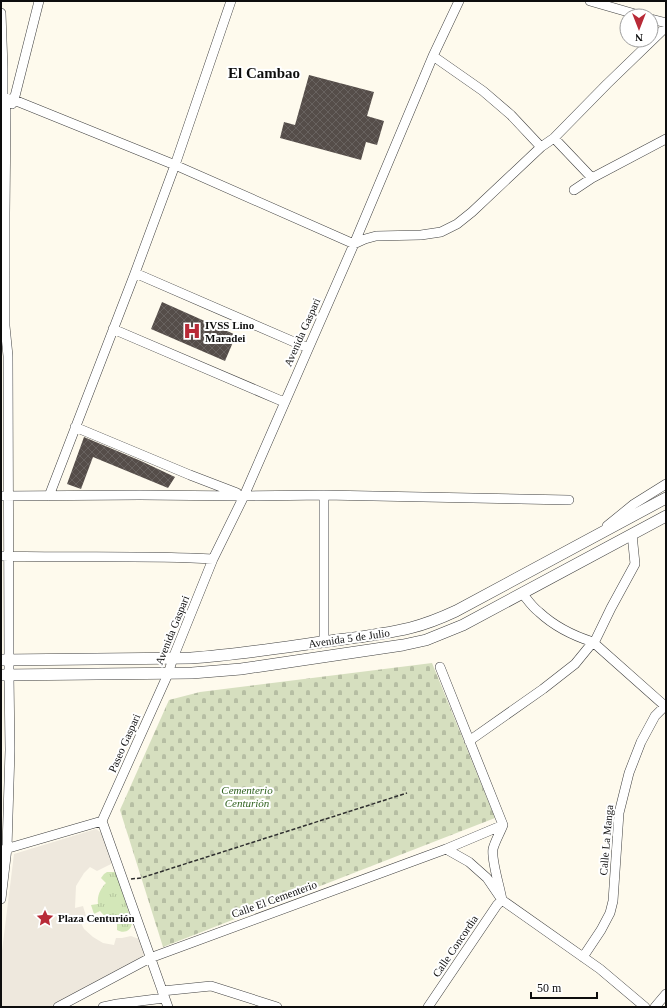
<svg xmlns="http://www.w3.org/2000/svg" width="667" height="1008" font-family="'Times New Roman',serif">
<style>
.cemetery{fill:url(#cemetery-stones)}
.park{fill:url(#park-tufts)}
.plaza{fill:#eee8dd}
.building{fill:url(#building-cross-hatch)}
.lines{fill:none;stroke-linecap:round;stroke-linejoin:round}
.minor-casing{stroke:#404040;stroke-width:10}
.tertiary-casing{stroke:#404040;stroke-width:12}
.path{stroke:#2f2f2f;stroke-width:1.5;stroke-dasharray:4 2;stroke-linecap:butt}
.minor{stroke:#fff;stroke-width:9}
.tertiary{stroke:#fff;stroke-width:11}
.labels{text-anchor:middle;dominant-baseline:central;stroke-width:4;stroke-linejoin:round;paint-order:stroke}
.poi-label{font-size:11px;font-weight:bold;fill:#0d0d0d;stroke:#fff;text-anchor:start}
.street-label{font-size:11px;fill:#0d0d0d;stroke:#fff}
.park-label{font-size:11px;font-style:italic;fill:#30621f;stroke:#fff}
.district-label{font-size:15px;font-weight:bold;fill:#0d0d0d;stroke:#fff}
</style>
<defs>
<pattern id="cemetery-stones" width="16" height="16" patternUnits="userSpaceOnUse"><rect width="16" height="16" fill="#d6dfbf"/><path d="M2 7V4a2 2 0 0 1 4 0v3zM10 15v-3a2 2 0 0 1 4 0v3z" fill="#b6bea3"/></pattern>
<pattern id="park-tufts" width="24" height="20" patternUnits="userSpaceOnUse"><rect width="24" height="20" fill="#d3e7b8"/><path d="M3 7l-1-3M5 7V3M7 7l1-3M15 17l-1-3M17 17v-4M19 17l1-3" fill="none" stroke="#b4c59d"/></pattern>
<pattern id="building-cross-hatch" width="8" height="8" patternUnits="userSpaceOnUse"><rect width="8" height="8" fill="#554d49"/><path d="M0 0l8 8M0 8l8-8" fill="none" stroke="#68625f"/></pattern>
</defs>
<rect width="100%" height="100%" fill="#fefaed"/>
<!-- cemetery -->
<path class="cemetery" d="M432 663 495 818 163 947 120 810 169 700 200 692Z"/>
<!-- park -->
<path class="park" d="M107 872H116L132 923C131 931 124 934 117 930V923L109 921 100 911 94 914 91 905 98 904C97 896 100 889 106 883L101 878 104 874Z"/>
<!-- plaza -->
<path class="plaza" d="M96 829 104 835 112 859 111 864 97 871 90 867 84 873 76 886 75 908 83 906 86 916 80 921 84 929 93 937 103 943 114 945 116 938H122L131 936 139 939 145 955 143 958 50 1007H1V959L14 854Z"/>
<!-- building -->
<path class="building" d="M309 75 374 92 367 116 384 121 377 145 366 142 361 160 280 138 284 122 295 125Z
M162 302 236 335 225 361 151 329Z
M84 437 141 461 175 477 168 488 93 457 81 489 67 484Z"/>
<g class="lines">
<!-- minor casing -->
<g class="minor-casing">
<path id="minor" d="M590 1 642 16
M1 13 3 68V97L6 111 5 213V326L8 356 9 660V675L10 750 7 848 1 899
M651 19 666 23
M433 56 483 91 511 115 541 147
M1 97 14 100 175 165 354 244 365 239 376 236 421 235 441 232 457 224 472 212 541 147 554 138 607 84 666 27
M12 104 14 100 39 1
M554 138 592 178 666 139
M574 190 592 178
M135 273 308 348
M113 329 284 402
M75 427 190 475 237 493
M1 496 140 495 244 496 324 495 569 500
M49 496 135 273 175 165 231 1
M607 526 634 504 666 484
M1 556C72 558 143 555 213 559
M522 593C527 599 532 607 539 612 554 626 574 636 593 642
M324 642V495
M594 643 666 707
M469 741 543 689 575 664 593 642 594 643 611 608 635 564 632 534
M102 821 168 674 173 658 213 559 244 496 354 244 433 56 459 1
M102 821 168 1007
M446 849 469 862 487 878 502 900 600 969 645 1007
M2 850 102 821
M583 957 601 930 610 913 613 901 619 813 629 773 641 742 655 716 666 705
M162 991 211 986 277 1007
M58 1007 150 958 446 849 503 825
M103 1007 117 1004 164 998
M428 1007 497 905 502 900C500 887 491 860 493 849 495 841 500 833 503 825L440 667
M655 1007 666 994"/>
</g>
<!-- tertiary casing -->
<g class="tertiary-casing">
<path id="tertiary" d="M1 660 191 658C235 655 279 648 322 642 351 638 381 635 410 628 426 624 441 618 456 611L666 498
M1 675 192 673 241 669 403 645 426 640 463 625 666 516"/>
</g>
<!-- path -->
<path class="path" d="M131 879 141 878 407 793"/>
<!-- minor -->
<use href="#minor" class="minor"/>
<!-- tertiary -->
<use href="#tertiary" class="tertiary"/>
</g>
<!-- icons -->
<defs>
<g id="hospital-bare" transform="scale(1.38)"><path d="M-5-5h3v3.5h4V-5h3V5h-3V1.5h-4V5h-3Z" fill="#b82a37" stroke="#fff" stroke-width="2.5" paint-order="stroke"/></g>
<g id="sight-bare" transform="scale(1.38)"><path d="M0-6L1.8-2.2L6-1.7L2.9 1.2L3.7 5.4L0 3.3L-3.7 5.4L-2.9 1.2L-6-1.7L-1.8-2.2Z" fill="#b82a37" stroke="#fff" stroke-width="2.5" paint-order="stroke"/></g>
</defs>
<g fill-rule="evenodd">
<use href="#hospital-bare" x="192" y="331"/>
<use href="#sight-bare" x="45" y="918"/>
</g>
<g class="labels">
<!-- poi labels -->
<g class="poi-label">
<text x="205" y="325">IVSS Lino<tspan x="205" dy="13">Maradei</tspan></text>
<text x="58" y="918">Plaza Centurión</text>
</g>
<!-- street labels -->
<g class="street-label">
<text transform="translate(302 332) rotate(-66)">Avenida Gaspari</text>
<text transform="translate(172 630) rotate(-68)">Avenida Gaspari</text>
<text transform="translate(349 638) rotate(-8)">Avenida 5 de Julio</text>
<text transform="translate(124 743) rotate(-66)">Paseo Gaspari</text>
<text transform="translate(606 840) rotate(-85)">Calle La Manga</text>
<text transform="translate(274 899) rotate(-20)">Calle El Cementerio</text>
<text transform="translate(455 946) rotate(-56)">Calle Concordia</text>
</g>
<!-- park labels -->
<g class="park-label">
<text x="247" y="790">Cementerio<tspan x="247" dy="13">Centurión</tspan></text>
</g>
<!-- district labels -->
<g class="district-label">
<text x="264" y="73">El Cambao</text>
</g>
</g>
<!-- border -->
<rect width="667" height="1008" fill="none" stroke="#0d0d0d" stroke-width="4"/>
<!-- north arrow -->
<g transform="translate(639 28) rotate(180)"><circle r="19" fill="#ffffff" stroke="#9e9e9e"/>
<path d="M0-3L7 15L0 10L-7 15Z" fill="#b82a37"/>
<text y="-6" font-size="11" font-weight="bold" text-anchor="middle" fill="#0d0d0d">N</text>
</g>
<!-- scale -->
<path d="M531 992v6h66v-6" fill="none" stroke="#0d0d0d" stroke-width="2"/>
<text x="537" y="992" font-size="12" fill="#0d0d0d" stroke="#ffffff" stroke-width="3" paint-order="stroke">50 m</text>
</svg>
